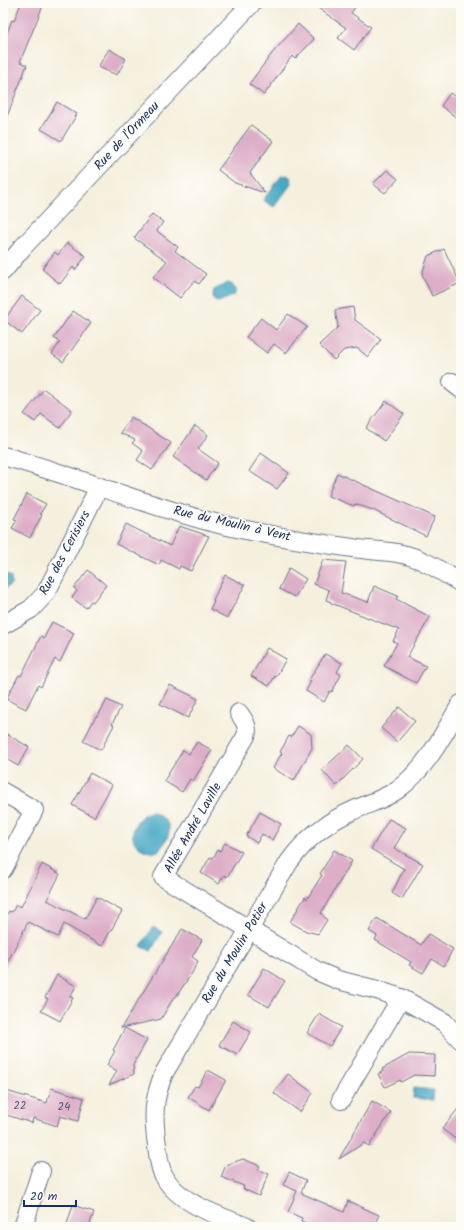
<svg xmlns="http://www.w3.org/2000/svg" width="464" height="1230" font-family="Kalam,sans-serif">
<style>
.water{fill:#45a8c4;stroke:#306c91}
.building{fill:#ddaec8}
.lines{fill:none;stroke-linecap:round;stroke-linejoin:round}
.street-casing{stroke:#67738a;stroke-width:20}
.street{stroke:#fff;stroke-width:18}
.labels{text-anchor:middle;dominant-baseline:central;stroke-width:3.5;stroke-linejoin:round;paint-order:stroke}
.number-label{font-size:11px;fill:#4c4f78}
.street-label{font-size:13px;fill:#1b2f5e;stroke:#fdfcf7}
</style>
<rect width="100%" height="100%" fill="#fdfcf7"/>
<filter id="ink" filterUnits="userSpaceOnUse"><feTurbulence type="fractalNoise" baseFrequency=".025" numOctaves="2"/><feDisplacementMap in="SourceGraphic" scale="8" xChannelSelector="R" yChannelSelector="G"/><feConvolveMatrix kernelMatrix="1 2 1 2 8 2 1 2 1" color-interpolation-filters="sRGB"/></filter>
<filter id="wash" filterUnits="userSpaceOnUse"><feTurbulence type="fractalNoise" baseFrequency=".012" numOctaves="4" result="noise"/><feDisplacementMap in="SourceGraphic" scale="16" xChannelSelector="R" yChannelSelector="G"/><feGaussianBlur stdDeviation="0.9" result="paint"/><feColorMatrix in="noise" values="0 0 0 0 0 0 0 0 0 0 0 0 0 0 0 0 0 1.4 0 .05"/><feComposite in="paint" operator="in"/></filter>
<g filter="url(#wash)">
<rect width="100%" height="100%" fill="#f5f0dd"/>
<!-- water -->
<path class="water" d="M282 175 284 176 285 175 289 176 291 178 290 181 292 183 274 207 263 200Z
M227 283 232 284 236 292 233 296 218 302 215 301 213 296 214 290Z
M6 574 11 577 12 584 3 590V576Z
M153 812C169 820 174 828 164 844 162 846 160 849 158 851 150 855 137 848 134 841 130 833 136 821 142 816 145 813 149 813 153 812Z
M153 927 162 932 151 951 141 946Z
M414 1088 434 1090 433 1100 413 1098Z"/>
<g id="blocks">
<!-- building -->
<path class="building" d="M21 3H44L20 62 27 65 4 124 3 43 12 20 14 21Z
M311 3H358L351 13 371 27 354 50 338 38 346 28Z
M298 24 314 39 295 59 292 56 264 95 249 84 270 56Z
M109 49 126 59 117 75 98 67Z
M450 93 461 101V121L441 106Z
M57 102 77 114 61 141 41 129Z
M251 125 273 141 250 173 265 193 235 183 218 170Z
M387 170 398 179 385 193 373 184Z
M152 214 163 222 157 231 178 247 175 251 206 274 199 284 194 281 180 298 153 277 167 261 134 238Z
M67 243 86 256 75 270 73 267 60 284 42 269 55 252 58 255Z
M444 249 460 283 432 296 422 274 428 256Z
M22 296 40 310 22 334 4 320Z
M353 307 355 320 381 339 368 357 357 348 344 350 334 360 319 345 338 327 335 310Z
M73 311 91 323 63 362 52 354 60 342 54 338Z
M288 314 307 327 286 353 274 344 267 353 246 337 261 318 276 330Z
M44 389 72 410 60 428 41 414 35 422 24 414Z
M386 401 404 414 384 441 366 428Z
M131 417 171 443 152 470 137 460 143 451 132 443 135 440 120 433Z
M195 426 208 435 198 449 218 463 206 480 173 457Z
M261 453 289 473 277 489 249 471Z
M337 473 435 517 426 536 373 510 355 504 354 506 328 496Z
M27 494 46 504 40 514 42 515 30 538 12 528 17 520 14 519Z
M126 524 170 546 179 526 209 536 191 571 180 566 179 569 161 560 159 565 116 544Z
M323 560 346 562 341 593 368 602 374 586 398 596 396 599 430 617 407 657 426 666 416 683 384 666 397 643 393 641 399 630 331 603V602L326 600 329 590 314 584Z
M289 568 306 579 295 597 279 589Z
M88 570 106 585 93 602 91 601 86 608 72 598 77 591 74 588Z
M225 575 245 585 227 618 210 609 214 601 213 600Z
M52 622 74 633 60 662 55 659 41 687 38 685 26 709 6 699 19 675 21 676 41 636 44 638Z
M267 648 286 659 276 677 275 676 269 686 251 676Z
M325 654 342 663 337 672 341 675 332 692 330 691 324 702 306 691 311 681 309 680Z
M170 685 198 699 188 718 160 704Z
M107 700 121 707 112 724 114 725 101 750 83 741 96 716H98Z
M399 707 415 721 397 742 381 728Z
M298 726 311 734 312 748 294 781 273 768 282 753 280 752 289 736 291 737Z
M3 732 29 747 18 766 3 757Z
M197 742 212 750 193 781 190 779 182 792 164 781 183 750 189 754Z
M349 745 363 759 336 786 322 770Z
M90 773 112 785 94 817 72 805Z
M260 812 281 824 272 840 262 834 257 843 246 836Z
M389 819 406 828 394 848 423 864 402 899 392 893 404 869 371 849Z
M225 843 242 852 227 877 224 875 219 884 201 873 210 857 213 858 218 850 220 851Z
M334 850 352 861 321 913 327 920 318 934 306 931 290 922 305 897 307 899 322 875 320 874Z
M42 864 60 874 47 900 85 919 97 897 122 911 102 946 64 924 58 937 28 922 3 971V924L9 911 12 912 16 905 21 907Z
M377 918 421 945 428 934 453 949 444 966 432 959 423 973 409 965 411 962 375 940 377 936 369 931Z
M182 929 202 940 192 957 198 961 192 973 175 998 174 997 161 1019 121 1028Z
M264 968 285 981 269 1007 248 995Z
M57 975 76 986 70 997 73 998 60 1021 41 1011 48 999 45 998Z
M319 1014 341 1027 330 1046 307 1033Z
M233 1021 251 1032 237 1055 219 1045Z
M125 1028 147 1040 133 1065 134 1074 109 1085 117 1071 107 1065 115 1051 113 1050Z
M409 1054 435 1055 434 1076 414 1075 401 1082 400 1080 385 1087 378 1074 383 1071 382 1069Z
M208 1070 226 1080 209 1110 188 1097 195 1086 198 1087Z
M288 1074 313 1093 300 1112 274 1093Z
M51 1088 84 1098 78 1121 60 1116 57 1126 33 1118 32 1123 3 1114V1090L47 1103Z
M372 1101 391 1112 369 1146 364 1143 339 1159Z
M461 1105V1143L442 1129Z
M243 1159 260 1166 258 1170 269 1174 259 1196 245 1190 243 1188 244 1186 221 1177 226 1165Z
M289 1172 306 1180 301 1193 344 1212 348 1201 379 1215 373 1227H316L301 1221 302 1218 288 1212 297 1191 283 1185Z
M73 1205 94 1212 89 1227H66Z"/>
</g>
</g>
<g filter="url(#ink)">
<use href="#blocks" fill-opacity="0" stroke="#67738a" stroke-width="1"/>
<g class="lines">
<!-- street casing -->
<g class="street-casing">
<path id="street" d="M3 271 23 247 252 3
M452 382 461 389
M3 456C77 476 148 507 223 525 266 535 310 542 353 548 369 551 386 550 402 554 423 558 442 572 461 583
M3 625 31 609 46 593 99 487
M239 713C244 720 249 727 246 736L163 877 317 971 338 980 377 990 401 998 444 1022 461 1040
M3 792 34 810 3 869
M341 1100 401 998
M23 1227 41 1171
M247 1227C220 1216 176 1203 163 1174 158 1163 158 1150 156 1138 153 1111 154 1098 164 1073L289 862C305 840 325 823 350 812 366 804 383 800 397 790 426 769 443 735 461 704"/>
</g>
<!-- street -->
<use href="#street" class="street"/>
</g>
</g>
<g class="labels">
<!-- number labels -->
<g class="number-label">
<text x="20" y="1106">22</text>
<text x="64" y="1107">24</text>
</g>
<!-- street labels -->
<g class="street-label">
<text transform="translate(127 136) rotate(-47)">Rue de l'Ormeau</text>
<text transform="translate(232 524) rotate(13)">Rue du Moulin à Vent</text>
<text transform="translate(65 553) rotate(-62)">Rue des Cerisiers</text>
<text transform="translate(193 828) rotate(-60)">Allée André Laville</text>
<text transform="translate(235 953) rotate(-59)">Rue du Moulin Potier</text>
</g>
</g>
<!-- margin -->
<rect width="464" height="1230" fill="none" stroke="#fdfcf7" stroke-width="16"/>
<!-- scale -->
<path d="M24 1200v6h52v-6" fill="none" stroke="#1b2f5e" stroke-width="2"/>
<text x="30" y="1200" font-size="12" fill="#1b2f5e" stroke="#fdfcf7" stroke-width="3" paint-order="stroke">20 m</text>
</svg>
